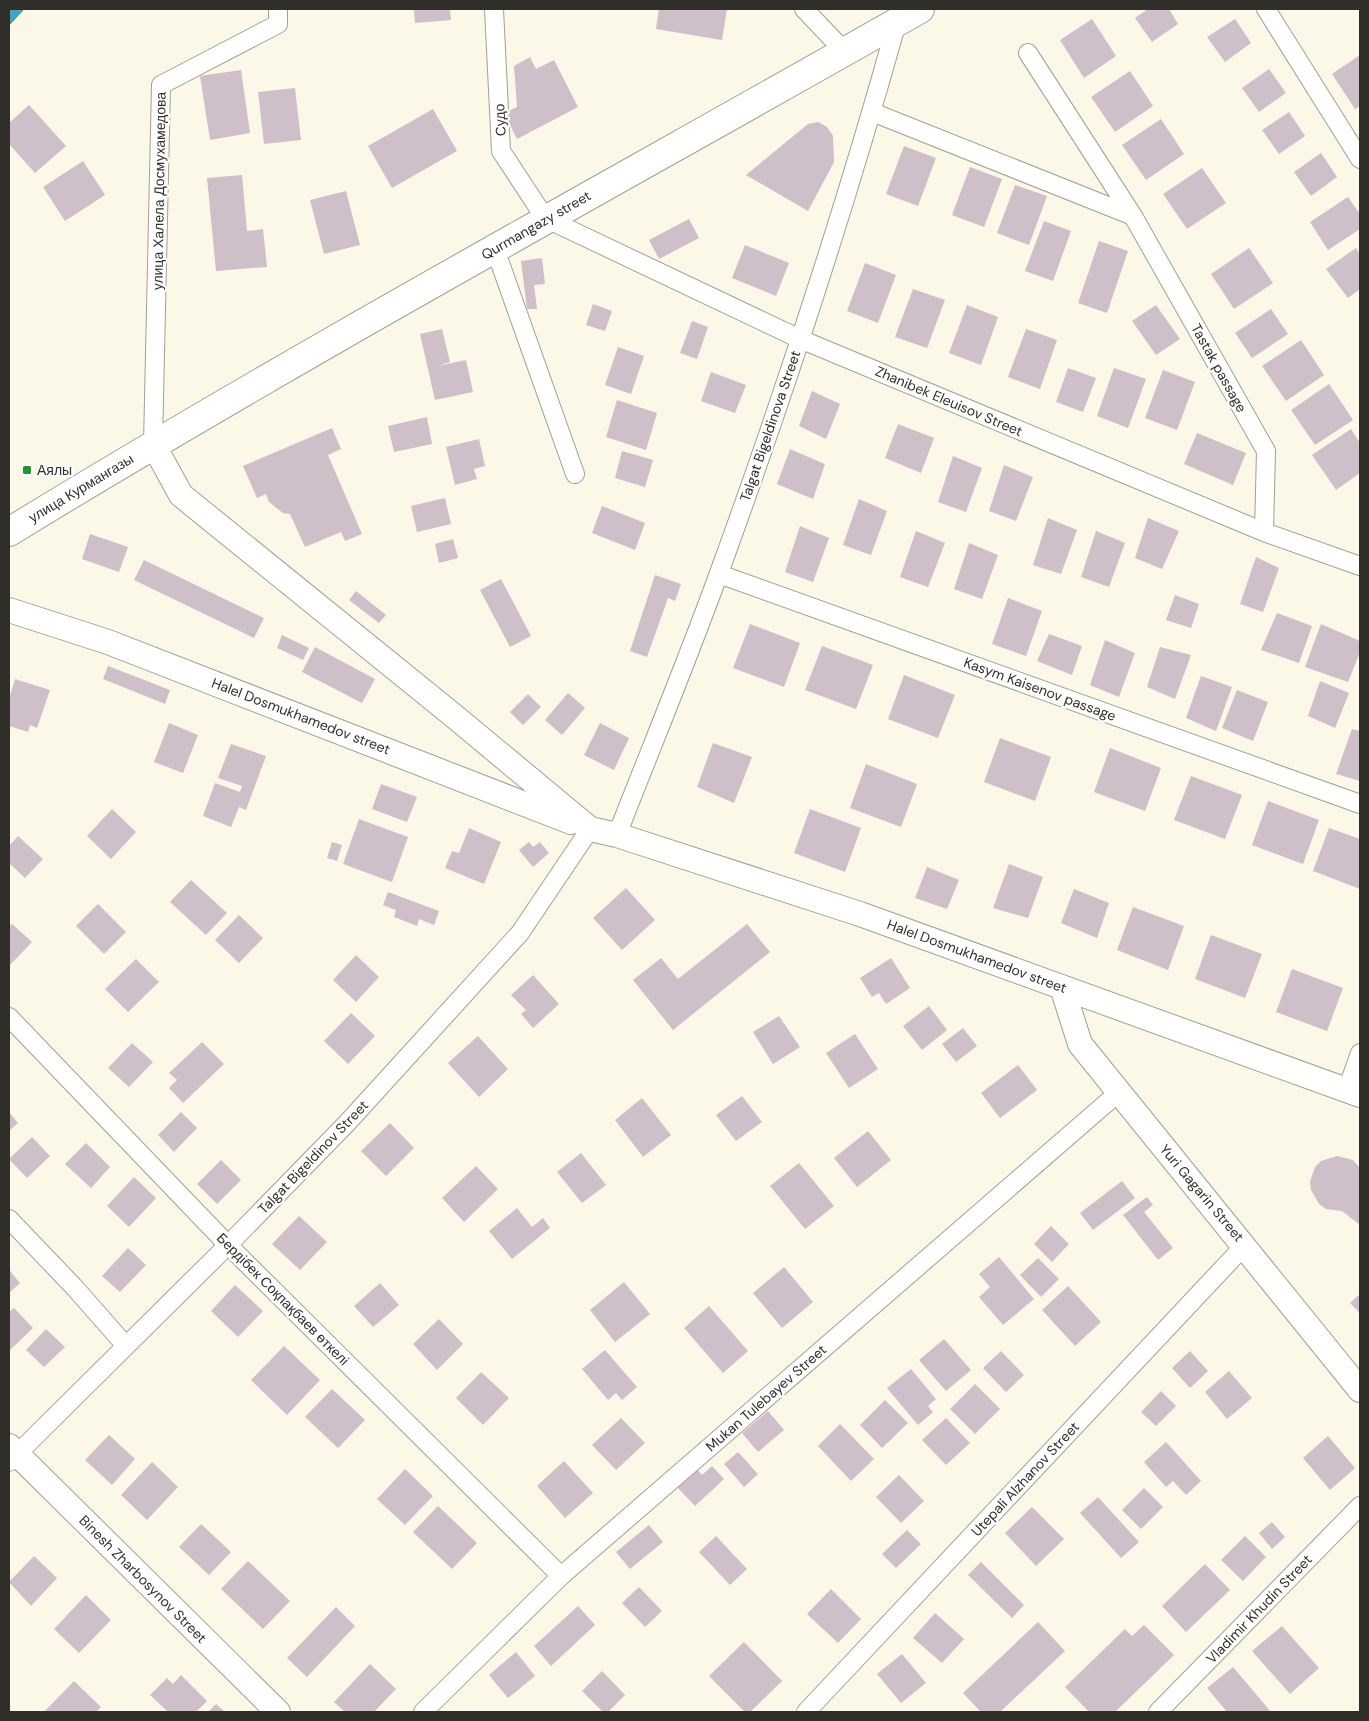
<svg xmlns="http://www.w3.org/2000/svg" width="1369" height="1721" font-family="'DM Sans',sans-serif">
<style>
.water{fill:#37a9bd;stroke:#358490}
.building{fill:#cebfc9}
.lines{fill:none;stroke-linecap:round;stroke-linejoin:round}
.street-casing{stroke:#a3a091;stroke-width:20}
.secondary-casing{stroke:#a3a091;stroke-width:26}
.primary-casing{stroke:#a3a091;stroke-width:30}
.street{stroke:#fff;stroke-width:18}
.secondary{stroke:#fff;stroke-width:24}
.primary{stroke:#fff;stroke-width:28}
.poi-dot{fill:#1b992c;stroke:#fff;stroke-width:2}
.labels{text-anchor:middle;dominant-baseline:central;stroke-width:4.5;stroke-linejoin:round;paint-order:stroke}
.street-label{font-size:14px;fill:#2f2e28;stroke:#fff}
.poi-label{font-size:14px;fill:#2f2e28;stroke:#fff;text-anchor:start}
</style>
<rect width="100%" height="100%" fill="#fbf8e7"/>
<!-- water -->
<path class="water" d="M9 9H24L9 25Z"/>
<!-- building -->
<path class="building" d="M414 9H450L451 20 415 23Z
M659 9H727L722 40 656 29Z
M1148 9H1169L1178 24 1152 42 1135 18Z
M1092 19 1116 56 1084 78 1060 40Z
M1235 19 1251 43 1225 62 1207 37Z
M1360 55V106L1355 109 1332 74Z
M530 57 536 69 554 60 578 107 517 139 504 113 517 107 514 66Z
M1269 69 1286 93 1259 112 1242 88Z
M241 70 250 133 210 140 200 76Z
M1130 71 1153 106 1115 132 1091 97Z
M295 88 301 140 264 144 258 92Z
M29 105 66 146 35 173 9 144V123Z
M433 109 457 151 392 188 368 146Z
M1289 112 1305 136 1279 154 1262 130Z
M1161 119 1184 154 1146 180 1122 145Z
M818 122 827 127 833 136 834 162 808 211 746 175 808 124Z
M904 146 936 158 918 206 886 194Z
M1321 153 1337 177 1311 196 1294 172Z
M83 161 105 195 65 221 43 187Z
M970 167 1002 179 984 227 952 215Z
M1202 168 1226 203 1187 229 1163 194Z
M242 175 247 231 263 229 267 267 216 271 207 178Z
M1015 185 1047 196 1029 245 997 233Z
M346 191 360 245 324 254 310 200Z
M1348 197 1360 214V229L1328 250 1310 222Z
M689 219 699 238 659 259 649 240Z
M1044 221 1071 231 1053 281 1025 271Z
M1099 241 1128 251 1107 313 1078 303Z
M745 245 789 263 776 296 732 278Z
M1249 248 1273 283 1234 309 1211 274Z
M1356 248 1360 254V289L1348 298 1326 269Z
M542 258 545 284 534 285 537 309H527L521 261Z
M865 263 896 275 878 323 847 311Z
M913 289 945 300 927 348 895 337Z
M593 304 612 311 605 331 586 325Z
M967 305 998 317 981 365 949 353Z
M1156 305 1180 339 1156 355 1132 321Z
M1271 309 1288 334 1252 358 1235 333Z
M692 321 708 327 697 359 680 353Z
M442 329 450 362 438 366 466 360 473 392 435 400 420 334Z
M1026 329 1057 340 1040 389 1008 377Z
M1301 340 1324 375 1286 401 1262 366Z
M618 347 644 356 631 394 605 385Z
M1068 368 1096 378 1083 412 1056 402Z
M1114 368 1146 379 1128 428 1097 416Z
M1163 370 1195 382 1177 430 1145 418Z
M711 372 746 385 735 413 701 401Z
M1329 384 1353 420 1315 445 1291 410Z
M812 391 840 404 826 439 799 426Z
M617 400 657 413 646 450 606 437Z
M427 417 432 444 394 452 388 426Z
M898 424 934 438 921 473 885 458Z
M332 428 341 449 328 455 362 534 345 541 341 532 305 547 290 514 283 513 269 502 266 494 257 498 243 466Z
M1351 429 1360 443V473L1336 490 1312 455Z
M1197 433 1246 453 1233 485 1184 464Z
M479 439 485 466 474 469 477 479 455 485 446 447Z
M790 449 825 464 813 499 777 484Z
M622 451 653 460 645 487 615 478Z
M953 456 982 468 966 512 938 502Z
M1004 465 1033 477 1016 521 989 511Z
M445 498 451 524 417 532 411 506Z
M859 499 887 511 871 555 843 545Z
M602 506 645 523 635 550 592 533Z
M1048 518 1077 530 1061 574 1033 565Z
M1148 518 1179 531 1162 569 1135 558Z
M800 526 829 538 813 582 785 572Z
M916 531 945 543 928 587 900 577Z
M1096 531 1125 543 1109 587 1081 577Z
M90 534 128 547 119 572 82 559Z
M453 539 458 558 439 563 435 544Z
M969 543 998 555 982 599 954 589Z
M1256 557 1279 568 1263 612 1240 604Z
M144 560 264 618 254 638 134 580Z
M655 575 681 584 675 601 668 598 647 657 630 651Z
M501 579 531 636 510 647 480 590Z
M356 591 386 615 379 623 349 600Z
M1175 595 1199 604 1191 628 1166 620Z
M1008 598 1042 611 1026 656 992 644Z
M1277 613 1312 626 1299 663 1261 650Z
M750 624 800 643 784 687 733 668Z
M1321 624 1360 641V652L1348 682 1305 667Z
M1049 634 1082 646 1072 675 1037 661Z
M282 635 309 648 303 660 277 648Z
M1105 640 1135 653 1119 697 1090 685Z
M822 646 873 665 856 709 805 690Z
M315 647 375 679 362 703 302 672Z
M1160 647 1191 655 1175 699 1147 687Z
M108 666 170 690 165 704 103 679Z
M904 675 955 695 938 738 888 719Z
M1201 676 1232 687 1216 731 1186 718Z
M15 679 50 690 37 728 30 725 28 732 9 726V699Z
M1320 681 1349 693 1335 728 1308 716Z
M1237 690 1268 702 1253 741 1222 728Z
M568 693 585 708 562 735 545 720Z
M528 694 541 707 523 725 510 712Z
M169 723 198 735 183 773 154 762Z
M600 723 629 738 614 770 584 755Z
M1352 729 1360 731V781L1336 774Z
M1000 738 1051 757 1035 801 984 782Z
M713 743 752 757 734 803 697 787Z
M231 744 266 756 246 810 239 807 231 827 203 816 215 783 240 792 242 786 218 778Z
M1110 748 1161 768 1145 811 1094 792Z
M866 764 917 784 901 827 850 808Z
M1191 776 1242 795 1225 839 1174 820Z
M381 784 417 797 407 822 372 809Z
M1268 801 1319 820 1303 864 1252 845Z
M112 809 136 832 111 859 87 836Z
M810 809 861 828 845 872 794 853Z
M359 819 408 837 392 882 343 864Z
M469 828 501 842 484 884 445 868 452 851 459 853Z
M1329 828 1360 839V889L1313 871Z
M18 836 43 859 25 878 9 863V846Z
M332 842 342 845 337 861 327 858Z
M529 842 533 847 540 842 549 853 533 867 519 850Z
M1009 864 1043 877 1028 918 993 908Z
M927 867 959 880 947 909 915 898Z
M191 880 227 913 206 935 170 902Z
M626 888 655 920 622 950 593 918Z
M1074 889 1109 903 1097 938 1061 923Z
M388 892 439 911 434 925 419 919 417 926 394 917 396 910 383 905Z
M98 904 126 932 104 954 76 926Z
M1133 907 1184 926 1168 970 1117 950Z
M239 915 263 938 239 963 215 940Z
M12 924 32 942 9 966V927Z
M747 924 770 952 673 1030 633 980 661 958 678 979Z
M1211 935 1262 954 1245 998 1195 979Z
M356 955 379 977 356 1002 333 980Z
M891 958 910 988 886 1004 879 993 872 997 860 978Z
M136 959 159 982 128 1012 105 989Z
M1292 969 1343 988 1327 1031 1276 1012Z
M533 975 559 1004 533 1028 521 1014 526 1010 511 995Z
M929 1006 947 1030 922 1050 903 1026Z
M351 1013 375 1036 348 1064 324 1041Z
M779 1016 800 1047 773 1064 753 1032Z
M963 1028 977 1046 956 1062 942 1044Z
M855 1034 878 1069 849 1088 826 1053Z
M478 1036 508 1069 479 1097 448 1063Z
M202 1042 224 1064 183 1103 169 1088 177 1080 169 1073Z
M132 1043 153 1062 129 1087 108 1068Z
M1018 1065 1037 1090 1000 1118 981 1093Z
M742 1096 762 1122 736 1141 716 1115Z
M642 1098 671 1135 643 1157 615 1120Z
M9 1112 18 1123 9 1131Z
M181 1112 197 1128 174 1152 158 1135Z
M390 1123 414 1148 386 1176 361 1151Z
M868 1131 891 1160 857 1187 834 1158Z
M32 1137 50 1156 27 1178 9 1159Z
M86 1143 110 1167 91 1188 65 1164Z
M581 1153 606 1185 582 1203 557 1172Z
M1337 1156 1353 1160 1360 1168V1225L1342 1211 1326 1209 1319 1204 1311 1190 1310 1182 1315 1167 1321 1161Z
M221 1160 241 1180 217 1204 197 1184Z
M799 1163 834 1206 805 1229 770 1186Z
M476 1166 498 1189 464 1222 442 1198Z
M134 1177 156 1198 129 1227 107 1206Z
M1122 1181 1135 1198 1093 1230 1080 1213Z
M1147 1197 1153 1205 1144 1212 1173 1248 1158 1260 1123 1215Z
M517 1208 532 1227 543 1218 550 1228 512 1259 489 1231Z
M299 1216 327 1242 300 1270 272 1244Z
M1051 1226 1069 1244 1052 1262 1034 1244Z
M128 1248 146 1265 120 1292 102 1276Z
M999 1257 1034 1299 1003 1325 979 1297 990 1287 979 1274Z
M1038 1258 1059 1279 1041 1297 1020 1275Z
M784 1267 813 1302 782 1328 753 1293Z
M10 1271 20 1283 9 1293V1272Z
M624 1282 650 1314 615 1342 590 1310Z
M380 1283 399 1305 373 1327 354 1306Z
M235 1285 263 1311 238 1337 211 1311Z
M1068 1286 1101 1322 1075 1346 1042 1310Z
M1360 1294V1313L1350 1303Z
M709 1306 748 1351 723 1373 684 1328Z
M14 1308 33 1328 9 1351V1312Z
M439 1319 463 1344 437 1370 413 1344Z
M46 1329 65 1347 44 1367 26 1350Z
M944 1339 971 1370 946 1391 919 1360Z
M284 1346 320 1380 287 1415 251 1380Z
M605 1350 637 1387 622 1400 616 1393 608 1400 582 1369Z
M1001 1351 1024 1375 1006 1392 983 1368Z
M1190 1351 1208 1371 1190 1388 1172 1368Z
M911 1369 936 1399 928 1406 933 1412 918 1425 887 1388Z
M1229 1371 1252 1398 1227 1419 1205 1392Z
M481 1372 509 1398 483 1425 456 1398Z
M975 1384 1000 1409 975 1434 950 1409Z
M332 1389 365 1420 338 1448 305 1417Z
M1161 1391 1176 1406 1156 1426 1141 1412Z
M885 1400 908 1423 882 1448 860 1425Z
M768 1411 784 1430 758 1452 742 1433Z
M621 1418 645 1443 616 1470 592 1445Z
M946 1418 970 1443 946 1465 922 1440Z
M840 1424 874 1459 851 1481 818 1446Z
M109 1435 135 1459 112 1485 85 1460Z
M1328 1436 1355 1468 1330 1490 1303 1458Z
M1166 1442 1201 1481 1186 1495 1173 1481 1166 1487 1144 1462Z
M738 1452 758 1474 744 1487 724 1464Z
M564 1461 593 1493 565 1518 537 1486Z
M152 1462 178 1487 147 1520 121 1495Z
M712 1466 724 1479 695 1506 677 1487 697 1469 702 1475Z
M405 1469 433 1496 405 1525 377 1499Z
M899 1475 924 1501 901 1523 876 1497Z
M1144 1488 1163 1507 1141 1529 1122 1510Z
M1098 1497 1139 1542 1121 1558 1080 1513Z
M438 1506 477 1543 452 1569 413 1532Z
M1032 1507 1064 1539 1036 1566 1005 1533Z
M1272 1522 1285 1537 1272 1549 1259 1533Z
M201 1524 231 1552 209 1575 179 1547Z
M649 1525 663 1542 630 1569 616 1552Z
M907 1530 921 1544 896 1568 882 1554Z
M716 1536 747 1569 730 1585 699 1552Z
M1245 1536 1266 1557 1243 1581 1221 1560Z
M34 1556 57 1578 31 1606 9 1582Z
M248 1561 290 1601 263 1629 221 1589Z
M981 1562 1024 1605 1012 1618 968 1575Z
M1205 1564 1230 1590 1186 1632 1162 1606Z
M639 1587 662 1611 645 1627 622 1603Z
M831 1589 861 1619 838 1643 807 1614Z
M86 1595 111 1620 79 1653 54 1629Z
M578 1606 595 1625 551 1666 534 1646Z
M336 1607 355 1626 307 1677 287 1658Z
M935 1613 964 1639 942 1663 913 1638Z
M1038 1622 1065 1651 1000 1712H981L963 1693Z
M1144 1625 1174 1655 1115 1712H1089L1065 1687 1125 1629 1132 1636Z
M1282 1626 1319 1668 1290 1694 1252 1651Z
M744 1642 782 1681 750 1712H745L709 1676Z
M516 1652 535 1676 508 1698 489 1675Z
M902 1654 926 1683 901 1703 877 1674Z
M370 1664 396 1689 374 1712H345L334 1702Z
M1233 1667 1271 1712H1227L1207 1688Z
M602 1671 625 1695 608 1712H603L582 1691Z
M181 1675 207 1701 196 1712H168L150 1695 167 1678 173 1684Z
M74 1681 101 1707 96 1712H44Z
M216 1704 225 1712H208Z"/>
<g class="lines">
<!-- street casing -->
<g class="street-casing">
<path id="street" d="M494 9 501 151 545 218 800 339 1264 532 1360 566
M804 9 845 52
M1266 9 1360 159
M1028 53 1133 216 1266 451 1264 532
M872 112 1133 216
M495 249 575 474
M153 444 161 85 278 24V9
M719 574 1360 804
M617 835C651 748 687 661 719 573 785 392 845 208 897 22
M9 1017 228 1245 561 1576
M1347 1090 1360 1053
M9 1219 75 1288 126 1346
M9 1462 228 1245 348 1122 520 933 590 829
M423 1712 561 1576 1118 1093
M806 1712 1245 1245
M1158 1712 1360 1506"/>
</g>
<!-- secondary casing -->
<g class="secondary-casing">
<path id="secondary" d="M153 444 181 495 454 716 590 829 617 835 860 914 1360 1095
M9 610 108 642 571 822
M1062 987 1080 1044 1360 1390
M9 1446 278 1712"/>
</g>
<!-- primary casing -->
<g class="primary-casing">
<path id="primary" d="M9 532C308 349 616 182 920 9"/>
</g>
<!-- street -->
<use href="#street" class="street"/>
<!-- secondary -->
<use href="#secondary" class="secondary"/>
<!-- primary -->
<use href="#primary" class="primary"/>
</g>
<!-- markers -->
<rect class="poi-dot" x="22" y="465" width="10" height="10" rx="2.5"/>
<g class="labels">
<!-- street labels -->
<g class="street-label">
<text transform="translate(500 120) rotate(-93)">Судо</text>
<text transform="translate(159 191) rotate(-89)">улица Халела Досмухамедова</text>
<text transform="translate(536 225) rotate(-30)">Qurmangazy street</text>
<text transform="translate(1219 368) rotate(61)">Tastak passage</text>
<text transform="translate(949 401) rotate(23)">Zhanibek Eleuisov Street</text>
<text transform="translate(770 426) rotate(-71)">Talgat Bigeldinova Street</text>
<text transform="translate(81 488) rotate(-31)">улица Курмангазы</text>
<text transform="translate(1040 689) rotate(20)">Kasym Kaisenov passage</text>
<text transform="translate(301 716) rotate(21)">Halel Dosmukhamedov street</text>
<text transform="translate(977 956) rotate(20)">Halel Dosmukhamedov street</text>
<text transform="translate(313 1157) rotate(-46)">Talgat Bigeldinov Street</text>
<text transform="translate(1202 1193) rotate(50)">Yuri Gagarin Street</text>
<text transform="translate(283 1299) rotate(45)">Бердібек Соқпақбаев өткелі</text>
<text transform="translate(766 1398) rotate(-41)">Mukan Tulebayev Street</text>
<text transform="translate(1025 1479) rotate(-47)">Utepali Alzhanov Street</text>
<text transform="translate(143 1579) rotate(45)">Binesh Zharbosynov Street</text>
<text transform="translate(1259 1609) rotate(-46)">Vladimir Khudin Street</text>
</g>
<!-- poi labels -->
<g class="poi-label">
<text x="37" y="470">Аялы</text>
</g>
</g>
<!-- border -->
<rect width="1369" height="1721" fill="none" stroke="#2f2e28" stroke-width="20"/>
</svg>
